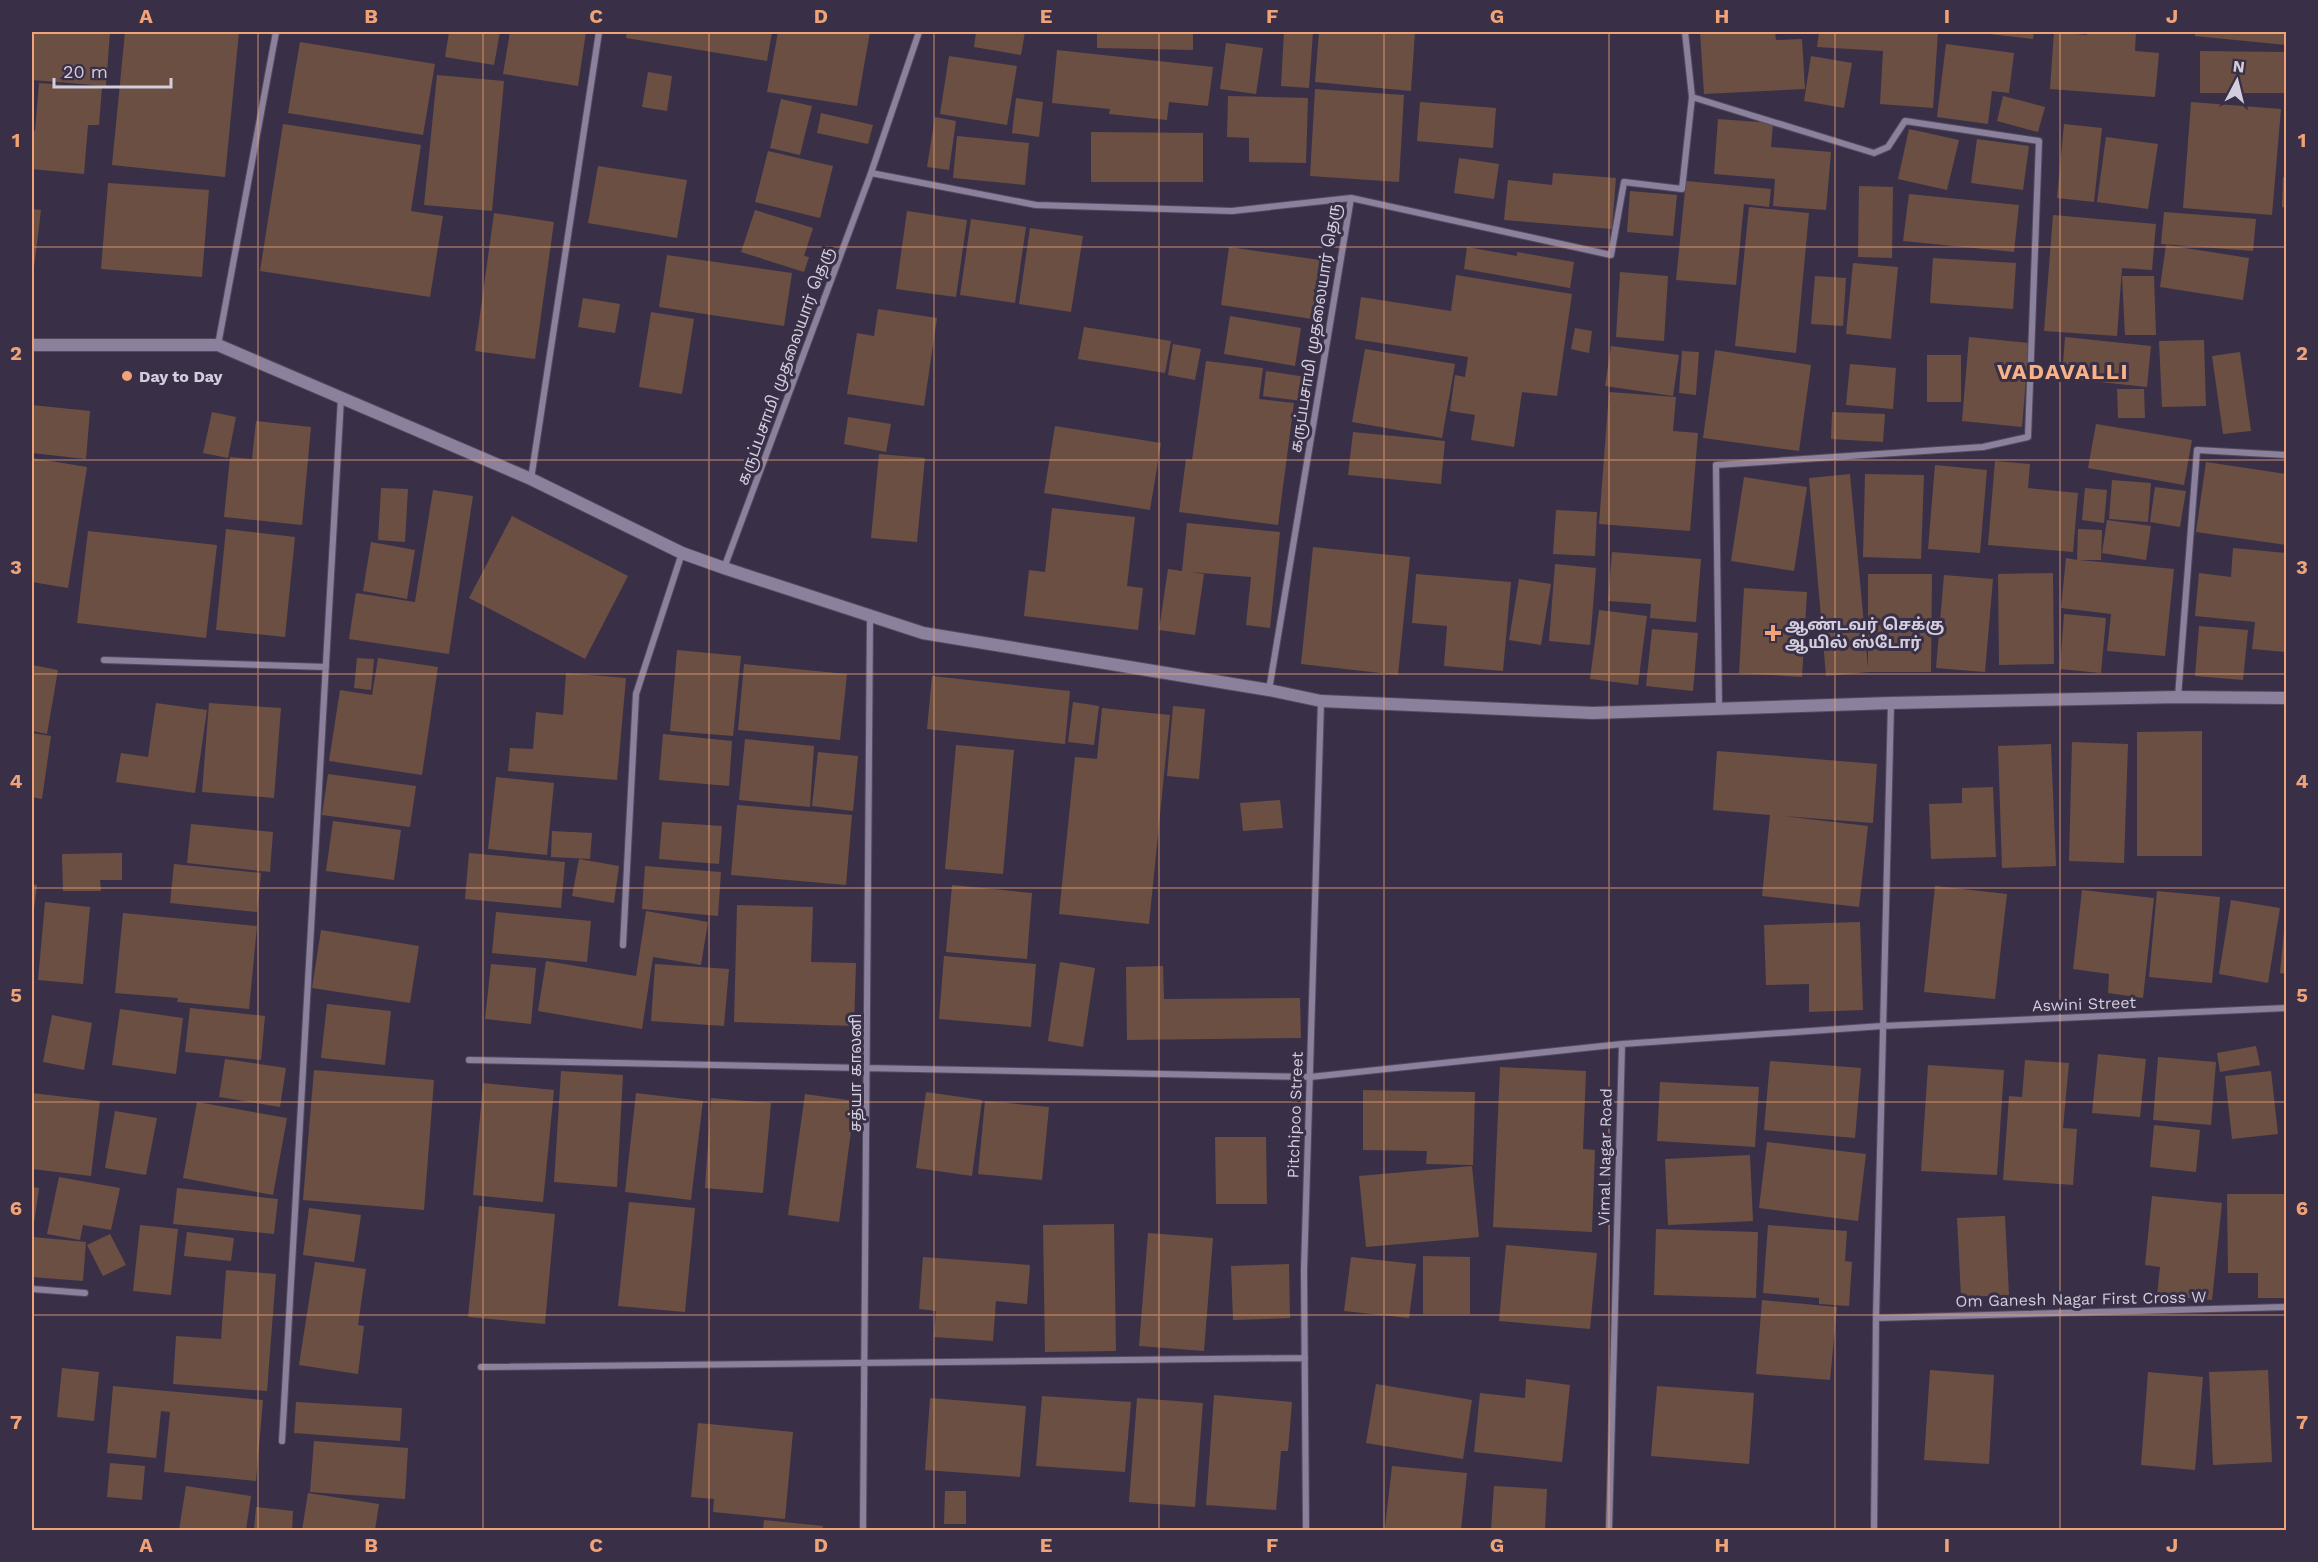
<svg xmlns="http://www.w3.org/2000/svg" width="2318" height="1562" font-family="'Work Sans','Noto Sans Tamil',sans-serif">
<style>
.building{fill:#6b4f42}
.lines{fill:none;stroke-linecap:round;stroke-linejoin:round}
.minor-casing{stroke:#524b5e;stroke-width:8}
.secondary-casing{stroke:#524b5e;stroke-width:14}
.minor{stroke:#8b819d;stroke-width:6}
.secondary{stroke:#8b819d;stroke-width:12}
.grid{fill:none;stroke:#efa377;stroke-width:1.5;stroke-opacity:0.55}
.poi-dot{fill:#efa377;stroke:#393048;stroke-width:2}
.labels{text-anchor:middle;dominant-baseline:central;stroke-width:6;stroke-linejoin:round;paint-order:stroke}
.street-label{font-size:16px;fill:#d3cedd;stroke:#393048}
.poi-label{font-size:16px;font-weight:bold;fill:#d3cedd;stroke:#393048;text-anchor:start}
.district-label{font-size:22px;font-weight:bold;letter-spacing:1.5px;fill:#f9b188;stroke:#393048}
.neatline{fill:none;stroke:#efa377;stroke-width:2}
.grid-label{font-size:20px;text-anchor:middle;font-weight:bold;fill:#efa377}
</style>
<rect width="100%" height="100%" fill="#393048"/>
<!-- building -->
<path class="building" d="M34 32H110L106 86 32 80Z
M125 32H239L225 177 112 165Z
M449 32H500L494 65 445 57Z
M510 32H586L578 86 503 74Z
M627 32H772L767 61 626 38Z
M778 32H870L857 106 767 92Z
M976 32H1025L1021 55 974 47Z
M1097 32H1193V50L1097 48Z
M1284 32H1313L1309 88 1281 86Z
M1319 32H1415L1411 91 1315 82Z
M1700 32H1775L1776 40 1802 39 1805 89 1704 94Z
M1819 32H1938L1933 108 1880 104 1883 51 1817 47Z
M1972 32H2034L2033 39Z
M2054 32 2087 35V32H2136L2135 51 2159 53 2155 97 2050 89Z
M2195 32H2286V45L2195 36Z
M300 42 435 64 423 135 288 113Z
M1226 43 1263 48 1256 94 1220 89Z
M1946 44 2014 53 2009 93 1992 91 1988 124 1937 117Z
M1057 50 1213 67 1208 106 1169 102 1167 120 1109 114 1110 109 1052 103Z
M2200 51 2286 52V93H2200Z
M949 56 1017 66 1007 125 940 114Z
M1811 56 1852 63 1844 108 1804 101Z
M648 72 672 76 667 111 642 107Z
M437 75 504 81 492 211 424 205Z
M39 83 102 88 99 125H88L84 174 32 169V130L35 131Z
M1315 89 1404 95 1399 182 1310 176Z
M1228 96 1308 98 1306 163 1249 162V138L1227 137Z
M2003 96 2045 107 2038 132 1997 121Z
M1016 98 1043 102 1039 137 1012 133Z
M781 99 812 106 800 155 770 148Z
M1420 102 1496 108 1493 148 1417 141Z
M2191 102 2281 109 2272 215 2183 208Z
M821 113 873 125 868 144 817 133Z
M935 117 956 121 949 170 927 167Z
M1718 119 1773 123 1771 147 1831 152 1826 210 1773 206 1775 179 1714 174Z
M283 124 421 145 411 211 443 216 430 297 260 271Z
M2064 124 2102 128 2094 202 2057 198Z
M1909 129 1959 140 1947 190 1898 179Z
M1091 132 1203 133V182H1091Z
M957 136 1029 143 1025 185 953 178Z
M2106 137 2158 144 2148 209 2097 202Z
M1977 139 2029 146 2023 190 1971 183Z
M768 151 833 166 820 218 755 202Z
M1459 158 1499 164 1494 199 1454 193Z
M598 166 687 180 677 238 588 223Z
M1553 173 1616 178 1612 229 1504 220 1508 180 1552 185Z
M2283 177 2286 178V208L2282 207Z
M1686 181 1771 189 1769 207 1744 204 1736 285 1676 280Z
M108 183 209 190 202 277 101 269Z
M1859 186 1893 187 1892 258 1858 257Z
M1630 191 1677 195 1673 236 1627 232Z
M1909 194 2019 205 2014 252 1903 241Z
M1749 207 1809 213 1796 353 1735 346Z
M32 209 41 210 33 276H32Z
M755 210 813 228 804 256 809 257 804 272 741 252Z
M907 211 967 220 956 297 896 289Z
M2164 212 2256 219 2253 251 2161 244Z
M494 213 554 222 535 359 475 351Z
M2053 215 2156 224 2152 270 2122 268 2117 336 2044 331Z
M971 219 1026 227 1015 303 960 295Z
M1030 228 1083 236 1071 312 1019 304Z
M2166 245 2249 258 2243 300 2160 287Z
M1229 247 1320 260 1312 319 1221 305Z
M1467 247 1517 256V252L1574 262 1570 288 1464 269Z
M667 255 792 273 784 326 659 307Z
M1933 258 2016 263 2013 309 1930 303Z
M1853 263 1898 267 1891 339 1846 334Z
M1620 272 1668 276 1664 341 1616 337Z
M1456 275 1572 294 1557 396 1522 392 1514 447 1471 440 1475 415 1450 411 1455 375 1465 377 1468 357 1355 339 1361 297 1451 311Z
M1815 276 1846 278 1843 326 1811 324Z
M2122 276H2154L2156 335H2125Z
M583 298 620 304 615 333 578 327Z
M878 309 937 318 924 406 847 394 857 333 874 336Z
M651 312 694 319 682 394 639 387Z
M1230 316 1301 328 1295 366 1224 354Z
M1084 327 1171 341 1165 373 1078 359Z
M1575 328 1592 331 1589 353 1571 349Z
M1969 337 2029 343 2022 427 1962 421Z
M2065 337 2151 346 2147 387 2062 378Z
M2204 340 2206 406 2162 407 2159 341Z
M1173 344 1201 349 1195 380 1168 375Z
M1611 346 1679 355 1673 396 1605 386Z
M1365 349 1455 364 1442 438 1352 422Z
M1715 350 1811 365 1799 451 1703 438Z
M1682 351 1699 352 1696 395 1679 393Z
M2240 352 2251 431 2223 434 2212 356Z
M1927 355H1961V402H1927Z
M1206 361 1263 368 1259 399 1294 403 1278 525 1179 512 1186 459 1192 460Z
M1850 364 1896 368 1893 409 1846 405Z
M1266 371 1306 377 1302 401 1263 396Z
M2117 389H2144L2145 418H2118Z
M1609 392 1676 397 1673 431 1698 433 1690 531 1599 524Z
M32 405 90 411 86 459 32 453Z
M212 412 236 417 228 458 203 453Z
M1832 412 1885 414 1883 442 1831 439Z
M848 417 891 424 886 452 844 444Z
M256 421 311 427 302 525 224 517 230 457 252 459Z
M2096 424 2192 440 2184 485 2088 468Z
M1055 426 1161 443 1150 510 1044 493Z
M1353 432 1445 441 1441 484 1348 475Z
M879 454 925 458 917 542 871 538Z
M32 458 87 467 68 588 32 582Z
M1995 461 2030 464 2028 488 2078 493 2073 552 1988 545Z
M2206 462 2286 474V545L2196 532Z
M1935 465 1987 470 1980 553 1928 549Z
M1850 474 1868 668V574H1932L1931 672H1868L1826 676 1809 478Z
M1865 474 1924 475 1921 559 1863 557Z
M1744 477 1807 487 1794 571 1731 561Z
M2112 480 2151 483 2148 522 2109 519Z
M2155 487 2186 491 2180 527 2150 522Z
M381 488 408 489 405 542 378 540Z
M2085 488 2107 490 2104 523 2082 520Z
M433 490 473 496 449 654 349 639 356 593 415 602Z
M1052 508 1135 517 1127 586 1143 588 1138 630 1024 616 1029 570 1045 572Z
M1556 510 1597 512 1595 556 1553 554Z
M512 516 628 576 585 659 469 598Z
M2107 520 2151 526 2146 560 2102 553Z
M1187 523 1280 532 1270 628 1246 625 1251 577 1190 572 1204 574 1195 635 1159 630 1168 569 1182 571Z
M226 529 295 537 285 637 216 630Z
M2078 529 2102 530 2101 560H2079L2174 569 2165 656 2107 651 2111 614 2061 608 2066 558 2077 560Z
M88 531 217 545 206 638 77 623Z
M371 542 415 550 407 599 363 591Z
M1313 547 1410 557 1398 675 1301 664Z
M2233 548 2286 553V652L2252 649 2255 622 2195 616 2199 573 2231 577Z
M1612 552 1701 559 1696 622 1650 618 1651 604 1608 601Z
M1555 564 1596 568 1590 645 1549 641Z
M2053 573 2054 664 1999 665 1998 574Z
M1416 574 1511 582 1503 671 1444 666 1447 626 1412 623Z
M1944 575 1993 579 1985 672 1936 668Z
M1519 579 1551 584 1541 645 1509 640Z
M1744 588 1807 592 1802 677 1739 673Z
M1599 610 1647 616 1638 685 1590 679Z
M2064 614 2106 618 2101 673 2060 669Z
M2199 626 2248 630 2243 680 2195 676Z
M1652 629 1698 633 1693 691 1646 686Z
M677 650 741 656 733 736 670 731Z
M357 658 374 659 371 690 354 688Z
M378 658 438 667 422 775 329 761 340 690 372 695Z
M744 664 847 674 840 740 738 730Z
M32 665 58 670 47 734 32 731Z
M566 673 626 678 617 780 508 771 510 748 533 749 536 712 563 715Z
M932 676 1070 691 1065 744 927 729Z
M1073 702 1099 706 1094 745 1068 742Z
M156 703 207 710 195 793 116 782 121 753 148 757Z
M209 703 281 708 274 798 202 792Z
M1173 706 1205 709 1199 779 1167 776Z
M1102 708 1170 715 1149 924 1059 914 1075 757 1097 759Z
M2202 731V856H2137V732Z
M32 733 51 736 42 799 32 797Z
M663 734 732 741 729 786 659 780Z
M745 739 814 746 810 807 739 800Z
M2072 742 2128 744 2124 863 2069 861Z
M2051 744 2056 866 2002 868 1998 746Z
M956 745 1014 750 1003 874 945 869Z
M1717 751 1877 764 1873 823 1783 816 1868 826 1859 907 1762 896 1770 815 1713 810Z
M818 752 858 756 853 811 812 806Z
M328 774 416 786 410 827 322 815Z
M496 777 554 783 547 855 488 849Z
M1993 787 1996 857 1931 859 1929 804 1962 803V788Z
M1280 800 1283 828 1243 831 1240 803Z
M737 805 852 815 846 885 731 875Z
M333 821 401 830 394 880 326 871Z
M662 822 722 826 719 864 659 859Z
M191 824 273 832 270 872 187 863Z
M552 831 592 833 590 859 551 857Z
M122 853V880H100L101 891H63L62 854Z
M469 853 565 862 561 908 465 899Z
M579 859 619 866 614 903 572 896Z
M174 864 261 873 257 912 170 903Z
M645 866 721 872 718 916 642 909Z
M32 884 37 885 33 919H32Z
M952 885 1032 893 1027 959 946 952Z
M1935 886 2007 894 1995 999 1924 992Z
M2082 890 2154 898 2143 998 2108 993 2109 974 2073 969Z
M2157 891 2220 897 2212 983 2149 977Z
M2231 900 2280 908 2268 983 2219 974Z
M45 902 90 907 83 984 38 980Z
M737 905 813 907 811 962 856 963 854 1026 734 1022Z
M646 911 708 922 701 965 653 957 642 1029 538 1011 546 961 636 976Z
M496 912 591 921 587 962 492 953Z
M123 913 257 926 249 1009 177 1002 178 998 115 993Z
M2285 920H2286V974L2280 973Z
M1860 922 1863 1010 1809 1012V984L1766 985 1764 925Z
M321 930 419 946 410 1003 312 988Z
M944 956 1036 964 1031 1027 939 1019Z
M1060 962 1095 968 1083 1047 1048 1041Z
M491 964 536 968 531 1024 485 1019Z
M655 964 729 969 724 1026 651 1021Z
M1163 966 1164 999 1300 998 1301 1038 1127 1040 1126 967Z
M327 1004 391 1011 385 1065 321 1058Z
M190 1008 265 1016 261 1060 185 1052Z
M120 1009 183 1018 176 1074 112 1065Z
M52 1015 92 1023 84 1070 43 1062Z
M2256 1046 2260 1065 2220 1072 2217 1053Z
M2098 1054 2146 1059 2140 1117 2092 1113Z
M2158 1057 2216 1062 2211 1125 2153 1120Z
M225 1059 286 1068 280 1107 219 1097Z
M2025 1060 2069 1063 2063 1128 2077 1129 2073 1185 2003 1180 2009 1096 2022 1097Z
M1770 1061 1861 1068 1855 1138 1764 1130Z
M1928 1065 2004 1070 1997 1175 1921 1171Z
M1500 1067 1586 1071 1583 1149 1595 1150 1592 1232 1493 1227Z
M314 1070 434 1080 424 1210 303 1200Z
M561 1071 623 1075 617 1187 554 1182Z
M2271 1071 2278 1134 2232 1139 2225 1076Z
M1660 1082 1759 1087 1755 1147 1657 1141Z
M483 1083 554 1090 543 1202 473 1195Z
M1363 1090 1475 1092 1473 1165 1426 1164 1427 1151 1363 1150Z
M926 1092 982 1100 972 1176 916 1168Z
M32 1093 100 1101 91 1176 32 1169Z
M636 1093 703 1101 691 1200 625 1192Z
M805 1094 855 1101 839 1222 788 1215Z
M711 1098 771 1103 763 1193 705 1188Z
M985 1101 1049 1107 1042 1180 978 1174Z
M197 1102 287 1118 273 1195 183 1178Z
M115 1111 157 1118 146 1175 105 1168Z
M2154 1125 2200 1130 2196 1172 2150 1167Z
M1215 1137H1266L1267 1204H1216Z
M1767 1142 1866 1154 1858 1221 1759 1208Z
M1750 1155 1753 1221 1668 1225 1665 1159Z
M1472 1166 1479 1237 1366 1247 1359 1176Z
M59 1177 120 1188 111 1230 83 1225 80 1240 47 1234Z
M32 1187 39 1188 33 1230H32Z
M177 1188 278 1199 274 1234 173 1224Z
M2227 1194H2286V1298H2258V1273H2228Z
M2152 1196 2222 1203 2212 1300 2157 1295 2160 1267 2145 1265Z
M629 1202 695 1208 685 1312 618 1306Z
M479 1206 555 1214 545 1324 468 1317Z
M309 1208 361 1215 354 1262 303 1255Z
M2005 1216 2009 1295 1961 1297 1957 1218Z
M1114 1224 1116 1351 1045 1352 1043 1225Z
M140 1225 178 1229 171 1295 133 1291Z
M1768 1225 1847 1231 1845 1261 1852 1262 1849 1306 1819 1304V1298L1763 1293Z
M1656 1229 1758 1232 1756 1298 1654 1295Z
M187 1232 234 1238 231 1261 184 1256Z
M1148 1233 1213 1238 1204 1351 1139 1346Z
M110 1234 126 1265 103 1276 87 1245Z
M33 1237 86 1242 83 1281 32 1277Z
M1506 1245 1597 1253 1590 1329 1499 1321Z
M1423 1256 1470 1257V1314H1423Z
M923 1257 1030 1265 1027 1304 996 1301 993 1341 934 1337 936 1311 919 1309Z
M1351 1257 1416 1264 1409 1318 1344 1311Z
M315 1262 366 1269 358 1325 364 1326 358 1374 299 1365Z
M1289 1264 1290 1318 1233 1320 1231 1266Z
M226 1270 276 1274 267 1391 173 1384 176 1336 221 1339Z
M1762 1300 1837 1307 1830 1380 1756 1374Z
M62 1368 99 1372 94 1421 57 1417Z
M1930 1370 1994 1375 1989 1464 1924 1460Z
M2268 1370 2272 1462 2213 1465 2209 1372Z
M2148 1372 2203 1377 2195 1470 2141 1465Z
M1526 1379 1570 1385 1562 1462 1474 1452 1480 1393 1525 1398Z
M1376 1384 1472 1400 1463 1459 1366 1443Z
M113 1386 263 1400 256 1481 164 1472 170 1412 161 1411 156 1458 107 1453Z
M1657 1386 1754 1393 1749 1464 1651 1456Z
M1214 1395 1292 1402 1288 1451H1281L1276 1510 1206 1505Z
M1042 1396 1131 1402 1125 1472 1036 1466Z
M930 1398 1026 1406 1020 1477 925 1470Z
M1137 1398 1203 1403 1195 1507 1129 1502Z
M296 1402 402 1408 400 1441 294 1433Z
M698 1423 793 1432 785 1519 713 1512 714 1499 691 1497Z
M314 1441 408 1448 405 1499 310 1492Z
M110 1463 145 1466 142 1500 107 1497Z
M1392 1466 1467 1473 1461 1530 1385 1528Z
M186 1486 251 1496 246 1530H179Z
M1494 1486 1547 1489 1545 1530 1491 1529Z
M945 1491H966V1524H944Z
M308 1493 379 1504 375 1530H302Z
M256 1507 293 1511 292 1530H254Z
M764 1520 823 1526 822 1530H763Z"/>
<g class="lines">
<!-- minor casing -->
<g class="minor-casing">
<path id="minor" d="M919 32 871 173 1036 205 1232 211 1351 198 1269 690
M1685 32 1692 97 1874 153 1888 147 1905 121 2039 141 2028 437 1983 447 1716 465 1719 709
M1351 198 1611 255 1624 182 1682 189 1692 97
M218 345 276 32
M531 479 599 32
M724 568 871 173
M104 660 326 667
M2178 697 2197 450 2286 455
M623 945 636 694 682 553
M469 1060 1310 1077 1622 1044
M32 1289 85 1293
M1876 1318 2286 1307
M481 1367 1305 1358
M282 1441 341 398
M863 1530 870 616
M1306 1530 1304 1270 1321 701
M1609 1530 1622 1044 1882 1026 2286 1008
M1874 1530 1876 1318 1891 703"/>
</g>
<!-- secondary casing -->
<g class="secondary-casing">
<path id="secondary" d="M32 345H218L531 479 682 553 724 568 923 633 1269 690 1321 701 1593 713 1891 703 2178 697 2286 698"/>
</g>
<!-- minor -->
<use href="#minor" class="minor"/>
<!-- secondary -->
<use href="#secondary" class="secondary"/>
</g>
<!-- grid -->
<path class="grid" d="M258 32V1530M483 32V1530M709 32V1530M934 32V1530M1159 32V1530M1384 32V1530M1609 32V1530M1835 32V1530M2060 32V1530M32 247H2286M32 460H2286M32 674H2286M32 888H2286M32 1102H2286M32 1315H2286"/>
<!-- markers -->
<g class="poi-dot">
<circle cx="127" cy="376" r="6"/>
<path d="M1770 624h6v6h6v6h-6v6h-6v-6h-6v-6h6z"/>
</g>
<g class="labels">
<!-- street labels -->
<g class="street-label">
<text transform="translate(1315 328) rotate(-81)">கருப்பசாமி முதலையார் தெரு</text>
<text transform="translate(785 366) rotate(-70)">கருப்பசாமி முதலையார் தெரு</text>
<text transform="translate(2084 1004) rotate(-2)">Aswini Street</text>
<text transform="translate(855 1073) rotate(-90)">சத்யா காலனி</text>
<text transform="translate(1295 1115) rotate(-88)">Pitchipoo Street</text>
<text transform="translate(1605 1157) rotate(-89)">Vimal Nagar Road</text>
<text transform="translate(2081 1299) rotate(-1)">Om Ganesh Nagar First Cross W</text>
</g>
<!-- poi labels -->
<g class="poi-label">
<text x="139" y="376">Day to Day</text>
<text x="1785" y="624">ஆண்டவர் செக்கு<tspan x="1785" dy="18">ஆயில் ஸ்டோர்</tspan></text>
</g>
<!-- district labels -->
<g class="district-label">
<text x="2063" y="371">VADAVALLI</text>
</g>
</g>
<!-- border -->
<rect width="2318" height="1562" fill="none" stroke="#393048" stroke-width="66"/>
<!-- north arrow -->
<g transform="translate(2237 81) rotate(7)" stroke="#393048" stroke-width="4.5" paint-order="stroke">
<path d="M0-4.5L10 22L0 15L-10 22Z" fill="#d3cedd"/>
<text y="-9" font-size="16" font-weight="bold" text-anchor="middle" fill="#d3cedd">N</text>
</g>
<!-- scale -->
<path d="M54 78v9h117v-9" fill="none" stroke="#d3cedd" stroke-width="3"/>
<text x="63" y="78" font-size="18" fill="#d3cedd" stroke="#393048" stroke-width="4.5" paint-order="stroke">20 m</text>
<rect x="33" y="33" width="2252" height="1496" class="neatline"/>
<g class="grid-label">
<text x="146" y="23">A</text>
<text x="371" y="23">B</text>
<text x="596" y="23">C</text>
<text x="821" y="23">D</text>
<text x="1046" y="23">E</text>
<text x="1272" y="23">F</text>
<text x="1497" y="23">G</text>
<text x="1722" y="23">H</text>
<text x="1947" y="23">I</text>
<text x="2172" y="23">J</text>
<text x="16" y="147">1</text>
<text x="2302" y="147">1</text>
<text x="16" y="360">2</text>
<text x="2302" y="360">2</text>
<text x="16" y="574">3</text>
<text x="2302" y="574">3</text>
<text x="16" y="788">4</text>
<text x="2302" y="788">4</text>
<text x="16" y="1002">5</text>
<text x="2302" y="1002">5</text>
<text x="16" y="1215">6</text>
<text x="2302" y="1215">6</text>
<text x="16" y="1429">7</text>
<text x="2302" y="1429">7</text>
<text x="146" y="1552">A</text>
<text x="371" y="1552">B</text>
<text x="596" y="1552">C</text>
<text x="821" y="1552">D</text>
<text x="1046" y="1552">E</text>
<text x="1272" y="1552">F</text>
<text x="1497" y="1552">G</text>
<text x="1722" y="1552">H</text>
<text x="1947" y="1552">I</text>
<text x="2172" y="1552">J</text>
</g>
</svg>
